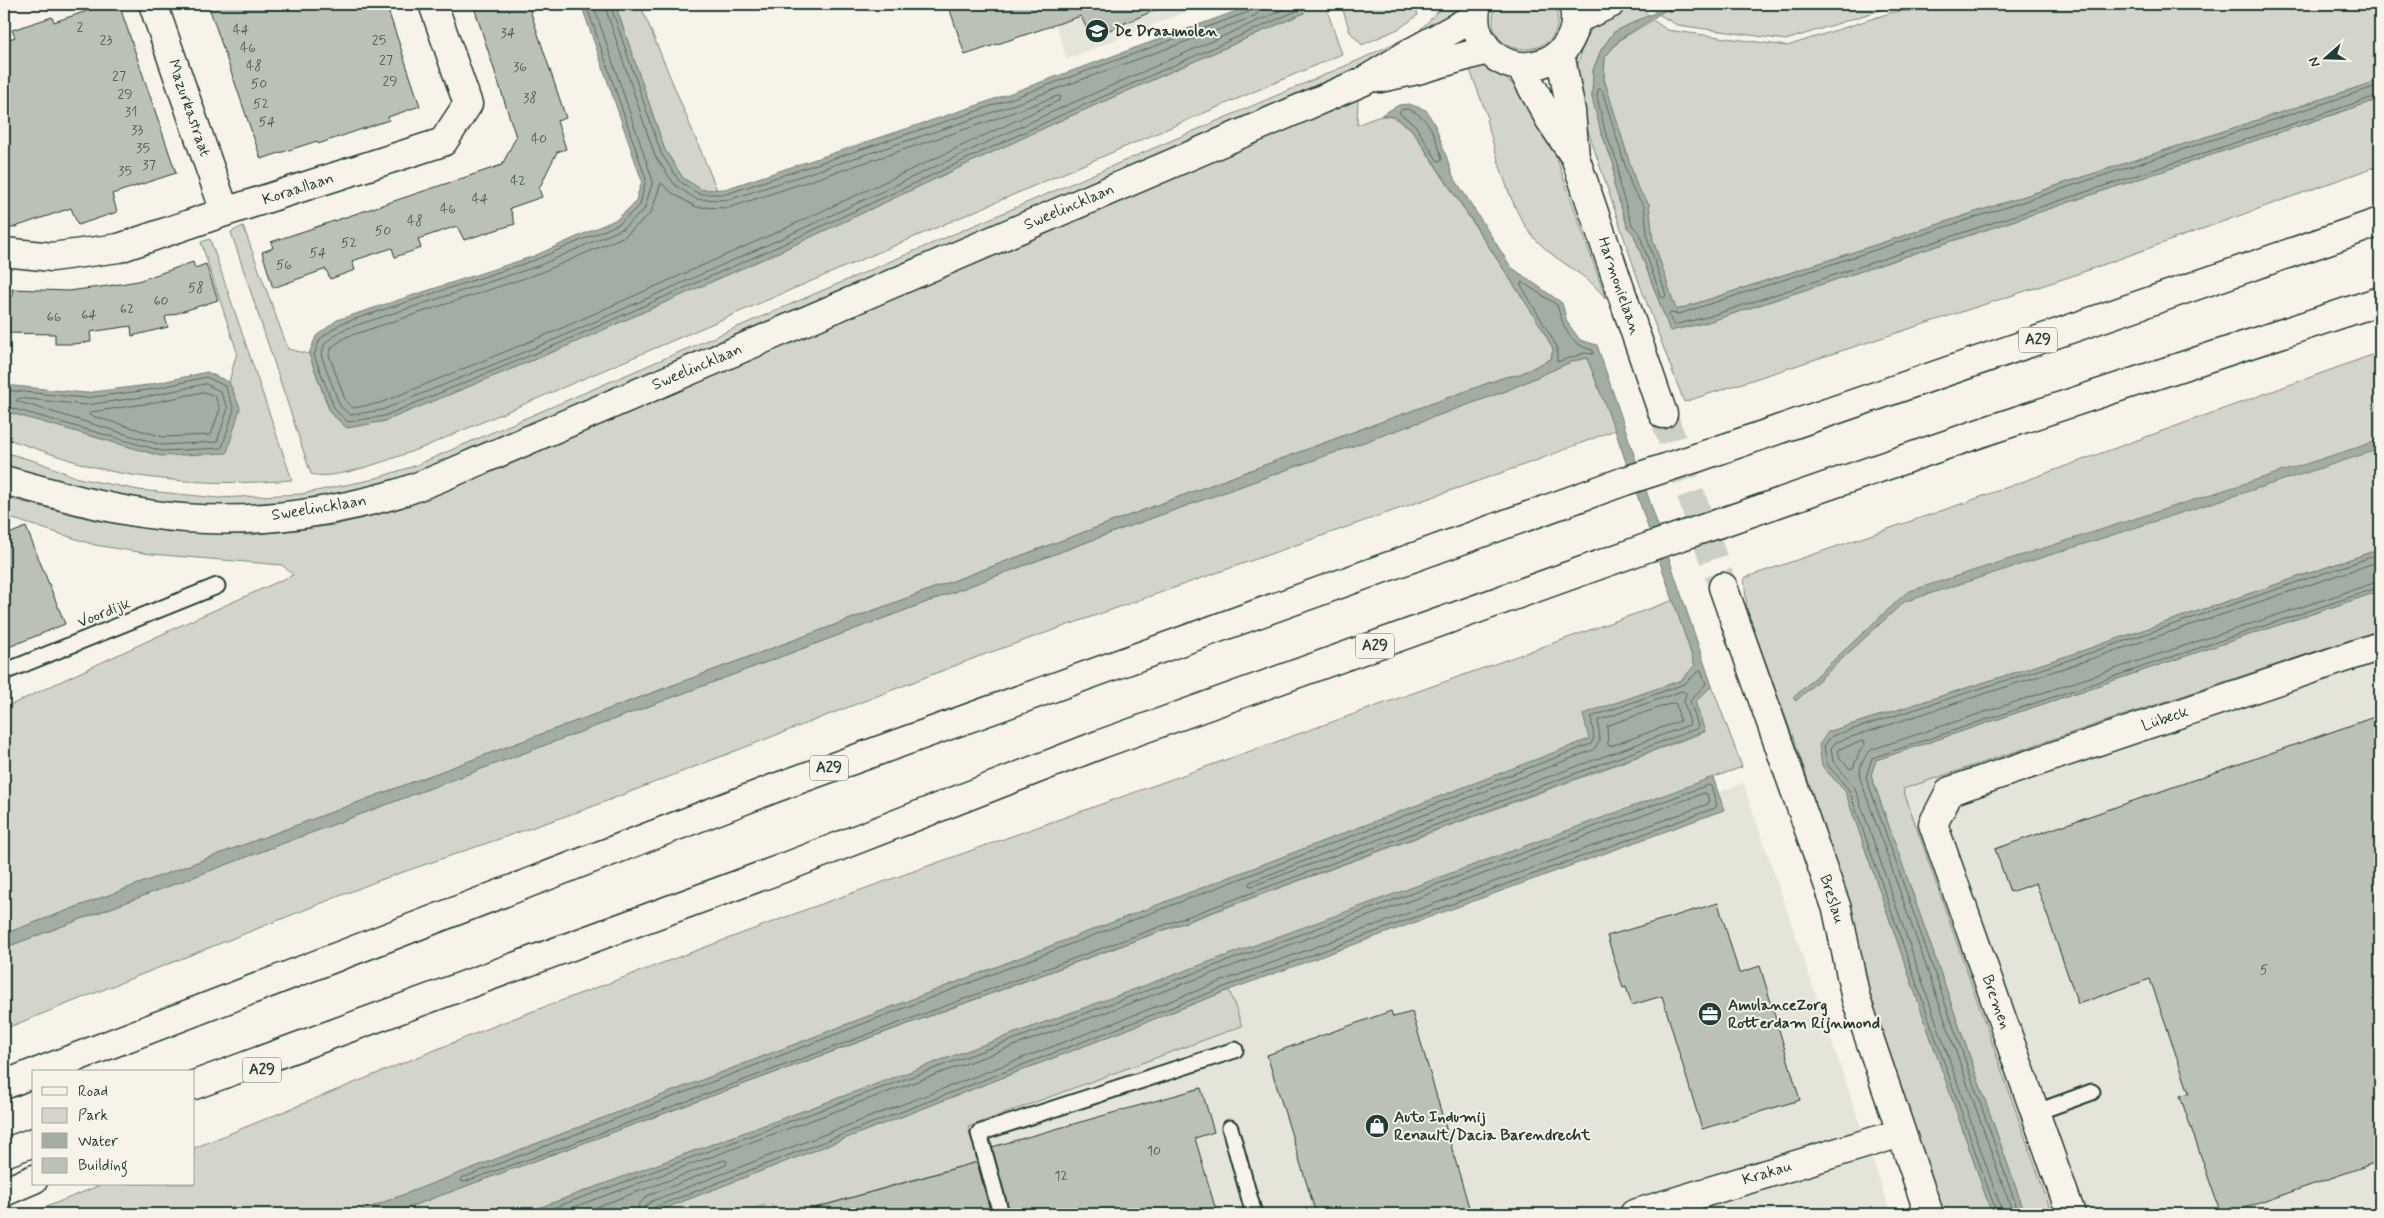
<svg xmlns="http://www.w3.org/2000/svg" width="2384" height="1218" font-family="Mynerve,sans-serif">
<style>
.built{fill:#e5e4d9}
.green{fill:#d3d5ca;stroke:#79897f}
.water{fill:#a4ada3;stroke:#6f8077}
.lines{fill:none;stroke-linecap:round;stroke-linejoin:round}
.shore{stroke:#546a60;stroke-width:1}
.stream{stroke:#6f8077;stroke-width:8}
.building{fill:#bbc1b6;stroke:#1f3d34}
.tertiary-tunnel{stroke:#cccfc4;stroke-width:28;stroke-dasharray:28 14;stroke-linecap:butt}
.service-casing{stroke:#1f3d34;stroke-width:19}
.minor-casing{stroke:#1f3d34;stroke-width:31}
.tertiary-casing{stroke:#1f3d34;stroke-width:31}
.secondary-casing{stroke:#1f3d34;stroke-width:31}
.motorway-casing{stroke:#1f3d34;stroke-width:31}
.service{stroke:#f7f3e8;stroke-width:15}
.minor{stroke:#f7f3e8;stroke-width:28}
.tertiary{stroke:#f7f3e8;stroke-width:28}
.secondary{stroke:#f7f3e8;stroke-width:28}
.motorway{stroke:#f7f3e8;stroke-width:28}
.motorway-bridge-casing{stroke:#1f3d34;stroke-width:31;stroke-linecap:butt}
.motorway-bridge{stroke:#f7f3e8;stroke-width:28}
.labels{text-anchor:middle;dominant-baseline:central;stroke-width:4;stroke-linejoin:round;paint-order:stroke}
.number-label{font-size:14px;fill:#465e54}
.shield{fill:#f7f3e8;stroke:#60746a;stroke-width:1}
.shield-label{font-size:15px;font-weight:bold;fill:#1f3d34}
.poi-label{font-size:16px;font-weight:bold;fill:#1f3d34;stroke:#f7f3e8;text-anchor:start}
.street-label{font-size:16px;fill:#1f3d34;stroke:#f7f3e8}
</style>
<rect width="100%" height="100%" fill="#f7f3e8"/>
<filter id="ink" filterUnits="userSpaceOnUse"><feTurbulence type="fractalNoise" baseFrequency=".02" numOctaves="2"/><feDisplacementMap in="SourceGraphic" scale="10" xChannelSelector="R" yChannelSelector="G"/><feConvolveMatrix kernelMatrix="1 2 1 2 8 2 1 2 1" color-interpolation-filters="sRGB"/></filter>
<g filter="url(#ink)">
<!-- built -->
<path class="built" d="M1049 4H1206L1067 59Z
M2380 576V1214H2010L1850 749Z
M1743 783 1891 1214H594L1220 973Z"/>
<!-- green -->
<path class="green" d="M615 4H640L717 190H702L683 178 665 150Z
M1301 4H1325L1342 54 424 447C399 456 334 482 311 474L231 232 243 226 288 349 309 354 330 413 347 428 385 421 560 349 781 251 1057 122 1304 13Z
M1341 4H1414L1418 15 1400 28 1362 45 1350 32Z
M1445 4H1465L1448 24 1380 59 402 480 285 507H161L4 470V452L41 463 78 478 139 490 218 498 301 494 370 480 414 466 1359 60 1418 32Z
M1496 4H1554C1578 62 1474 66 1496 4Z
M1624 4H1635L1649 15 1614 32 1601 50 1593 70 1592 97 1601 132 1614 165V185L1628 228 1634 235 1670 331 1708 322 2380 99V165L2069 277 1684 402 1640 285 1580 107 1577 69 1582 48 1595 22Z
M1646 4H1926L1893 6 1786 40 1677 25 1658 14Z
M2028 4H2380V80L1676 310 1653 240 1649 204 1637 187 1604 79 1605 57 1621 39 1653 20 1667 30 1787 46 1893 12Z
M1467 62 1480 63 1493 69 1518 88 1551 142 1606 299C1589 275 1560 264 1539 243 1511 217 1498 157 1486 120L1488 118Z
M1358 99 1357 125C1384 114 1387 111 1411 129L1539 323 1553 349 1551 359 1518 375 1505 377 1356 431 4 934V708L188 622 293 575 282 565 151 554 95 545 4 516V497L98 521 166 531 250 535 335 525 402 508Z
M210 239 292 480C231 485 170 483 110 471 74 463 39 449 4 438V411L161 456 240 408 229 382 237 352 201 242Z
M2380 352V549L2067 656 1828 732C1819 770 1820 763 1845 791L1992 1214H1943L1868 1002 1852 915 1803 765 1747 611 1744 578 1964 503Z
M1587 358 1615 430 1535 461 980 656 586 809 380 880 4 1029V948L1119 530 1506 391 1573 361Z
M2380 591V630L1903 789 2052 1214H2025L1871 775 1876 760Z
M1674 600 1695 666 1682 680 1584 714 1590 739 353 1214H29L103 1184H194V1148L504 1022 813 907Z
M1712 686 1742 767 522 1214H390L1705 732 1695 702Z
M1229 990 1242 1026 968 1127 992 1214H971L958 1167 793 1214H779L770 1204 733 1214H650Z"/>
<!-- water -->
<path class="water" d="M581 4H615L665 150 683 178 702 190 725 189 978 105 1256 4H1301L1304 13 1057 122 781 251 560 349 385 421 347 428 331 413 309 354 316 336 337 320 534 256 617 219 635 203 642 181Z
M1669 8 1620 39 1605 57 1604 79 1637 187 1649 204 1653 240 1676 310 2380 80V99L1708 322 1670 331 1634 235 1628 228 1614 185V165L1601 132 1592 97 1593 70 1601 50 1614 32 1649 15Z
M1409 104 1426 110 1436 127 1453 176 1511 267 1562 303 1567 322 1580 340 1597 345 1712 686 1695 702 1705 731 390 1214H353L1589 739 1583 714 1682 680 1695 665 1615 430 1587 358 1573 361 1506 391 1119 530 4 948V934L1356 431 1505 377 1518 375 1551 359 1553 349 1539 323 1412 129 1395 117 1381 115 1399 105Z
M207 372 229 382 240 408 227 453 161 456 4 411V385L85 393 148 385Z
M2380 440V449L1904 602 1796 701 1793 698 1907 592Z
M2380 549V591L1876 760 1871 775 2025 1214H1992L1845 791 1822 766 1819 745 1828 732 2067 656Z
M1713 777 1724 810 1229 990 650 1214H522Z"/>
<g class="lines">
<!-- shore -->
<path class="shore" d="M586 4 646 179 640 205 619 224 535 260 340 324 320 339 314 355 335 410 348 422 384 416 558 344 779 246 1055 118 1296 11 1297 4
M593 4 652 178V184L644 210 622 229 538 266 342 330 325 343 321 355 340 406 350 415 382 410 556 339 776 241 1052 112 1289 7 1290 4
M604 4 655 156 675 185 696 199 728 200 982 116 1253 17 1259 12 1261 4
M610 4 661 153 679 181 699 194H726L980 110 1251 11 1255 4
M2380 85 1679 314 1670 313 1669 316 1674 325 1707 317 2380 95
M1599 89 1602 90 1632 188 1644 206 1648 241 1666 295 1664 298 1661 297 1639 233 1632 225 1619 184 1618 164 1605 131 1597 97Z
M1058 96 1061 97 1060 100 773 234 553 332 380 403 353 408 346 402 329 355 332 347 346 337 540 273 625 236 651 213 661 183 672 193 696 207 728 208 984 123Z
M1408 109C1431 118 1435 136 1442 158L1441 161 1437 160 1415 125 1399 113 1401 110Z
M1522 282 1557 305C1563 326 1569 345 1593 350V354L1585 353 1557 362V347L1521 285Z
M206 384 220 391 228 408 217 442 162 445 16 401 19 398 86 405 150 396Z
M4 390 85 398 149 390 206 377 225 386 234 409 222 448 162 451 4 406
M204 392 215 396 220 409 211 435 163 437 89 415 91 412 151 403Z
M1701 670 1706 684 1690 701 1698 726 1696 729 552 1151 464 1182 461 1181 462 1178 1591 744 1594 738 1591 717 1684 684Z
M1683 691 1686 693 1684 703 1690 723 1689 725 1252 886 1249 885 1250 882 1593 750 1600 741 1598 721Z
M1673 703 1676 704 1680 721 1611 746 1608 745 1607 726Z
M1864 741 1865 744 1860 751 1853 768 1850 769 1840 758 1838 750Z
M537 1214 1708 785 1711 786 1717 805 1715 808 1227 986 655 1207 651 1214
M555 1214 1704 793 1707 794 1709 802 1708 804 1225 980 652 1201 646 1206 644 1214
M577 1214 724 1160 727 1161 726 1165 647 1196 639 1204 637 1214
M1997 1214 1849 790 1827 764 1824 746 1832 736 2069 660 2380 554
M2003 1214 1855 788 1833 761 1831 748 1836 742 2070 666 2380 561
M2013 1214 1860 778C1859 768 1864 754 1873 749L2380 581
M2019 1214 1866 777 1872 758 2380 587"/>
<!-- stream -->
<path class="stream" d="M1669 8 1680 4"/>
</g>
<!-- building -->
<path class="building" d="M108 4H119L176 173 112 194 117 212 78 225 71 208 9 229 4 209V41L15 37 12 30 52 17 54 22Z
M208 4H386L420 106 388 117 389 120 318 144 317 141 261 159Z
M473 4H528L566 118 557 121 566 149 557 152 548 170 539 189 542 197 510 208 515 224 464 240 457 226 418 239 421 248 395 257 392 248 352 261 355 270 330 279 326 269 273 288 262 252 273 248 271 242 502 165 516 137Z
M948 4H1169L1091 38 1081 16 965 55Z
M193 262 195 268 206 264 218 300 165 317 168 327 132 336 131 326 90 332 91 342 73 344H55V334L4 333V296H13L12 289 68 291 108 286 138 281Z
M26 527 65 624 4 649V536Z
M2380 715V1161L2228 1214H2221L2180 1096 2189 1093 2150 979 2078 1004 2036 883 2010 892 1995 849Z
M1718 903 1739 973 1760 966 1800 1100 1702 1129 1662 996 1632 1005 1626 987 1623 988 1607 936Z
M1391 1011 1393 1017 1412 1012 1471 1214H1316L1267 1055Z
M1201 1088 1214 1132 1195 1138 1217 1214H1010L992 1147Z
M977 1162 991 1214H816L815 1208Z"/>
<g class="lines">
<!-- tertiary-tunnel -->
<path class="tertiary-tunnel" d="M1663 414 1723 587"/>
<!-- service casing -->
<g class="service-casing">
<path id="service" d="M4 672 217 586
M2037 1112 2092 1092
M1230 1128 1254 1214
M1001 1214 979 1133 1235 1050"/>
</g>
<!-- minor casing -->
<g class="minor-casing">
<path id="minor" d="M153 4 225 212
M4 252 52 257 119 248 225 212 443 142 468 104 433 4
M1634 1214 1901 1133
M2071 1214 1933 824 1950 791 2380 646"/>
</g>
<!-- tertiary casing -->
<g class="tertiary-casing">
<path id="tertiary" d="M1560 53 1571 111 1575 157 1663 414
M1521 67 1550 120 1573 154
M1723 587 1837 909 1856 999 1929 1214"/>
</g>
<!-- secondary casing -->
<g class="secondary-casing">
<path id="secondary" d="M1477 4C1474 16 1475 30 1482 41 1511 91 1589 60 1573 4
M1575 20 1610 4
M1380 78 1417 70 1487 50
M4 480C51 493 99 507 148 514 229 526 314 517 392 495 428 485 463 467 498 453L1364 81 1410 53 1475 17"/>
</g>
<!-- motorway casing -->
<g class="motorway-casing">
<path id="motorway" d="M1696 458 2380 222
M1720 523 1992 429 2380 301
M38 1072 775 788 1625 481
M4 1085 34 1073
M194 1085 786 867 1101 744 1649 547
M4 1153 34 1142
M4 1192 34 1179"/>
</g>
<!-- service -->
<use href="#service" class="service"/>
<!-- minor -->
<use href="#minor" class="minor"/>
<!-- tertiary -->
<use href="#tertiary" class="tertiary"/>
<!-- secondary -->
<use href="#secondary" class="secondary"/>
<!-- motorway -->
<use href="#motorway" class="motorway"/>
<!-- motorway-bridge casing -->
<g class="motorway-bridge-casing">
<path id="motorway-bridge" d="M1625 481 1696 458
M1649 547 1720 523"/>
</g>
<!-- motorway-bridge -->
<use href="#motorway-bridge" class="motorway-bridge"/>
</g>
</g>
<!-- icons -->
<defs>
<g id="school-disc" transform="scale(1.25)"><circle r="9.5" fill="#1f3d34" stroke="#f7f3e8"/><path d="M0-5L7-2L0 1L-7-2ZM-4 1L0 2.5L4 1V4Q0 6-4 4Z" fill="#fff"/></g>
<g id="office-disc" transform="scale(1.25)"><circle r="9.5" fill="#1f3d34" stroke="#f7f3e8"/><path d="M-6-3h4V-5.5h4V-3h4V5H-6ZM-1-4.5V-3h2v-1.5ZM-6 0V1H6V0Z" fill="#fff"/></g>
<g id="shop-disc" transform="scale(1.25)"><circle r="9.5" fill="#1f3d34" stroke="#f7f3e8"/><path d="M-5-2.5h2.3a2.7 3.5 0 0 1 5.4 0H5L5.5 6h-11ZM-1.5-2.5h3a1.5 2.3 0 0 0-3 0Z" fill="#fff"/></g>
</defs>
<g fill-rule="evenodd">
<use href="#school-disc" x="1097" y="31"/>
<use href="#office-disc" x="1710" y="1014"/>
<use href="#shop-disc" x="1377" y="1126"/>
</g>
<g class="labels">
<!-- number labels -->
<g class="number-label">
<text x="80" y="27">2</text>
<text x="241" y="30">44</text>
<text x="508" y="33">34</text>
<text x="106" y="40">23</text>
<text x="379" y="40">25</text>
<text x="248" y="48">46</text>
<text x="386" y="60">27</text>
<text x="254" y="66">48</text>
<text x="520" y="67">36</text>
<text x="119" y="76">27</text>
<text x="390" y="81">29</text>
<text x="259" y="84">50</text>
<text x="125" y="94">29</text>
<text x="530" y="98">38</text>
<text x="261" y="104">52</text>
<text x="131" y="112">31</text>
<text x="267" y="122">54</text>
<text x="137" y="130">33</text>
<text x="539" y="139">40</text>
<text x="143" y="148">35</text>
<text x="149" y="165">37</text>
<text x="125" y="171">35</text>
<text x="518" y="181">42</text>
<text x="480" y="199">44</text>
<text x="448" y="209">46</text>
<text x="415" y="221">48</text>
<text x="383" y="231">50</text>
<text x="349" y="243">52</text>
<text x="318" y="253">54</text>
<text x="284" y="265">56</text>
<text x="196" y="288">58</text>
<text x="161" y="301">60</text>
<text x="127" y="309">62</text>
<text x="89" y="315">64</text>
<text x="54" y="317">66</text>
<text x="2264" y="970">5</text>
<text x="1154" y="1151">10</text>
<text x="1061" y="1176">12</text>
</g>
<!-- shield labels -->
<g class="shield">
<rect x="2019" y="327.5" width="38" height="25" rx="4"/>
<rect x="1356" y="633.5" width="38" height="25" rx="4"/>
<rect x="810" y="755.5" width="38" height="25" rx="4"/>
<rect x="243" y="1057.5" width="38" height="25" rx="4"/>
</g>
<g class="shield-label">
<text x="2038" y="340">A29</text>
<text x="1375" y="646">A29</text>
<text x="829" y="768">A29</text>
<text x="262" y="1070">A29</text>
</g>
<!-- poi labels -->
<g class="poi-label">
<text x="1114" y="31">De Draaimolen</text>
<text x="1728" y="1005">AmulanceZorg<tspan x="1728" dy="18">Rotterdam Rijnmond</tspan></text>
<text x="1394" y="1117">Auto Indumij<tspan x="1394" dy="18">Renault/Dacia Barendrecht</tspan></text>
</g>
<!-- street labels -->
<g class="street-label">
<text transform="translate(189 108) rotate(71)">Mazurkastraat</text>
<text transform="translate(298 189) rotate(-18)">Koraallaan</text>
<text transform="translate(1069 207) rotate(-23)">Sweelincklaan</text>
<text transform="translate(1619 286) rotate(71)">Harmonielaan</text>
<text transform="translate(697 367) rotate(-23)">Sweelincklaan</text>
<text transform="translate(319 508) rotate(-9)">Sweelincklaan</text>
<text transform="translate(104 613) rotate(-22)">Voordijk</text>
<text transform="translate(2165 719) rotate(-19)">Lübeck</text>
<text transform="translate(1832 899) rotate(72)">Breslau</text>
<text transform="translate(1996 1002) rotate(70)">Bremen</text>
<text transform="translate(1767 1173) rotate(-17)">Krakau</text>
</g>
</g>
<!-- margin -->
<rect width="2384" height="1218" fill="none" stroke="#f7f3e8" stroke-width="20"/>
<rect x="10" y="10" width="2364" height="1198" fill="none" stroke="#1f3d34" stroke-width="2" filter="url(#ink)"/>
<!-- legend -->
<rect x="32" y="1070" width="162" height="115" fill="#f7f3e8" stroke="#a1aaa0"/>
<rect x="42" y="1087" width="25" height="8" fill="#f7f3e8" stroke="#a1aaa0"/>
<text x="78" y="1096" font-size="15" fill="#1f3d34">Road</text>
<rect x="42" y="1108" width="25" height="15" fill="#d3d5ca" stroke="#a1aaa0"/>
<text x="78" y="1120" font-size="15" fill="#1f3d34">Park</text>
<rect x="42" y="1133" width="25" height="15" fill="#a4ada3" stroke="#a1aaa0"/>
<text x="78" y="1146" font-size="15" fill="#1f3d34">Water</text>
<rect x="42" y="1158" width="25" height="15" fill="#bbc1b6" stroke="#a1aaa0"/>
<text x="78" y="1170" font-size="15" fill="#1f3d34">Building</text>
<!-- north arrow -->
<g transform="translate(2326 58) rotate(250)" stroke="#f7f3e8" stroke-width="4" paint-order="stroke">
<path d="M0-4L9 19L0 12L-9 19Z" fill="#1f3d34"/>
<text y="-8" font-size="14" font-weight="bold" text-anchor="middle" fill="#1f3d34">N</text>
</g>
</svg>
